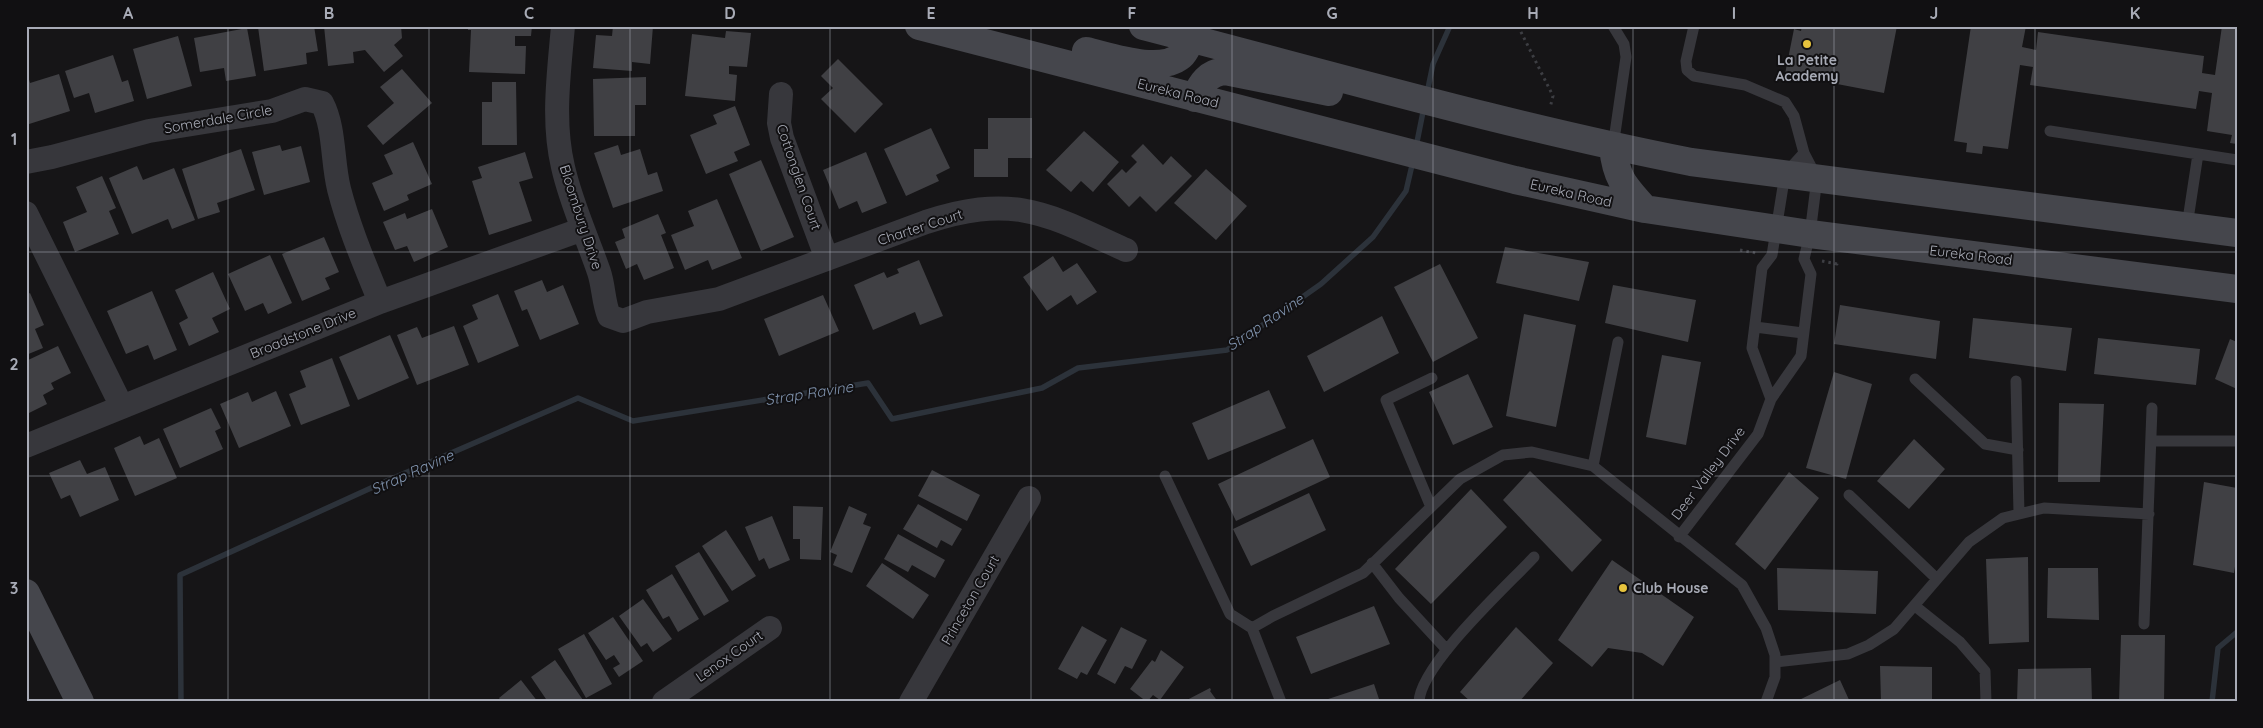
<svg xmlns="http://www.w3.org/2000/svg" width="2263" height="728" font-family="Quicksand,sans-serif">
<style>
.lines{fill:none;stroke-linecap:round;stroke-linejoin:round}
.stream{stroke:#2c323a;stroke-width:5.5}
.building{fill:#404044}
.path{stroke:#3d3e43;stroke-width:3;stroke-dasharray:2.5 4;stroke-linecap:butt}
.lane{stroke:#37373c;stroke-width:11}
.street{stroke:#37373c;stroke-width:24}
.secondary{stroke:#45464c;stroke-width:28}
.grid{fill:none;stroke:#a8abb6;stroke-width:1;stroke-opacity:0.55}
.poi-dot{fill:#e7c33d;stroke:#111012;stroke-width:2}
.labels{text-anchor:middle;dominant-baseline:central;stroke-width:4;stroke-linejoin:round;paint-order:stroke}
.poi-label{font-size:14px;font-weight:bold;fill:#a8abb6;stroke:#111012}
.street-label{font-size:14px;fill:#a8abb6;stroke:#111012}
.water-label{font-size:15px;font-style:italic;fill:#8194af;stroke:#111012}
.neatline{fill:none;stroke:#a8abb6;stroke-width:2}
.grid-label{font-size:16px;text-anchor:middle;font-weight:bold;fill:#a8abb6}
</style>
<rect width="100%" height="100%" fill="#161517"/>
<g class="lines">
<!-- stream -->
<path class="stream" d="M1427 93 1433 64 1450 26
M1416 147 1424 107
M181 702 180 575 382 483 578 398 633 421 868 383 892 419 1042 388 1078 368 1227 350 1321 284 1373 237 1406 191 1413 161
M2212 702 2218 648 2237 632"/>
</g>
<!-- building -->
<path class="building" d="M262 26H314L318 51 306 53 307 64 264 71 258 27Z
M324 26H401L402 38 394 45 403 56 384 72 365 50 353 52 354 63 328 66Z
M468 26H532L531 36H515V46H526L525 74 469 72 471 30H468Z
M613 26H653L650 64 632 62V71L593 68 596 35 612 36Z
M1802 26H1897L1884 93 1785 74 1794 29 1801 31Z
M1971 26H2026L2022 47 2036 50 2038 32 2204 56 2202 73 2215 75 2222 26H2237V144L2230 143 2232 135 2207 131 2212 93 2199 91 2196 109 2030 85 2033 67 2020 65 2008 149 1983 146 1982 154 1966 152 1967 143 1954 141Z
M247 28 256 76 226 81 224 68 200 72 194 38Z
M726 31 751 33 747 67 729 66V74L737 75 735 101 685 96 692 34 725 38Z
M178 36 192 86 147 99 133 49Z
M113 55 122 82 128 80 134 101 95 113 89 93 74 98 65 71Z
M838 59 883 104 855 133 821 99 833 88 821 76Z
M402 69 432 103 383 145 367 126 394 103 380 87Z
M59 74 70 111 26 125V77L28 76 30 83Z
M646 77V105H635V136H594L593 79Z
M492 82H516L517 145H482V102H492Z
M735 106 750 145 734 152 738 161 706 174 690 135 717 124 713 115Z
M988 118H1032V158H1008V177H974V149H988Z
M931 128 950 168 936 175 939 181 906 196 884 149Z
M1084 131 1119 162 1093 192 1081 181 1071 192 1046 170Z
M413 142 432 184 407 195 409 200 384 211 372 183 393 174 384 155Z
M1143 144 1163 165 1171 156 1192 176 1156 212 1140 196 1129 207 1107 184 1122 169 1126 173 1137 162 1131 156Z
M280 145 282 151 301 146 310 182 264 195 252 152Z
M618 145 621 155 640 149 648 175 657 172 663 191 613 208 594 153Z
M241 149 255 190 217 203 220 212 198 219 182 169Z
M525 152 533 178 519 182 532 221 489 235 472 181 482 178 478 167Z
M866 152 887 203 862 213 857 201 839 209 823 170Z
M761 160 794 237 761 251 729 174Z
M137 166 143 180 174 168 195 220 172 229 168 219 132 234 109 178Z
M1206 169 1247 206 1216 240 1174 203Z
M102 176 116 208 109 211 119 234 75 252 63 222 87 212 76 187Z
M717 199 742 258 712 270 708 260 685 270 671 235 694 226 688 211Z
M432 209 448 247 414 262 407 246 395 250 383 222 405 213 407 219Z
M658 214 666 233 661 235 674 268 644 280 637 264 626 269 615 242 625 238 622 229Z
M324 237 339 272 325 278 330 289 302 301 282 254Z
M1505 247 1589 262 1579 301 1496 283Z
M270 255 292 303 268 314 263 303 245 311 228 274Z
M1053 256 1063 272 1077 263 1097 292 1077 305 1071 295 1047 311 1023 277Z
M919 260 943 316 920 325 915 312 873 330 854 285 884 272 887 278 899 273 897 269Z
M1440 264 1478 338 1433 362 1394 287Z
M213 272 230 309 212 318 219 332 189 346 179 323 188 318 175 290Z
M542 280 547 292 563 285 579 324 540 340 527 309 522 311 514 291Z
M1613 285 1696 300 1688 342 1605 323Z
M152 291 177 350 154 360 148 345 126 354 107 311Z
M30 293 44 325 35 329 43 348 26 355V295Z
M498 294 519 346 478 363 463 326 478 319 472 305Z
M823 295 839 331 779 356 764 319Z
M1840 305 1940 321 1936 359 1834 344Z
M1524 314 1576 325 1556 427 1506 416Z
M1382 316 1399 353 1324 392 1307 356Z
M1973 318 2072 328 2066 371 1969 358Z
M454 326 469 365 417 385 397 335 417 327 422 338Z
M390 335 409 378 358 400 339 357Z
M2098 338 2200 349 2196 385 2094 374Z
M2230 339 2237 342V389L2215 379Z
M58 346 71 373 51 383 54 389 43 395 47 404 29 413 26 408V361Z
M1662 355 1701 362 1686 445 1646 437Z
M332 358 350 406 301 425 289 394 306 387 300 371Z
M1834 372 1872 384 1846 479 1806 468Z
M1468 374 1493 427 1453 445 1429 392Z
M1269 390 1286 428 1208 460 1192 423Z
M276 391 291 426 239 448 220 404 248 392 252 402Z
M2059 403 2104 404 2100 482H2058Z
M211 408 221 428 215 431 223 449 180 468 163 429Z
M140 436 144 445 159 438 177 478 135 496 114 448Z
M1313 439 1330 477 1236 521 1218 484Z
M1914 439 1945 469 1909 509 1877 481Z
M80 460 87 474 105 467 119 500 80 517 70 495 61 499 49 473Z
M932 470 980 495 967 521 918 496Z
M1530 471 1602 540 1572 572 1503 500Z
M1789 472 1819 498 1765 570 1735 544Z
M2204 482 2237 488V554L2234 573 2193 565Z
M1471 489 1507 527 1431 604 1395 569Z
M1309 493 1326 530 1251 566 1233 529Z
M918 504 962 529 952 546 941 540 937 548 903 529Z
M793 506 823 507 821 560 800 559V539H793Z
M849 506 867 514 863 524 871 527 852 573 833 565 837 555 830 552Z
M772 516 790 560 769 569 764 558 759 561 745 527Z
M726 530 756 576 732 591 702 546Z
M898 534 945 560 935 578 912 565 908 572 884 559Z
M699 552 729 601 704 616 675 566Z
M2028 557 2029 642 1989 644 1986 559Z
M1612 560 1694 617 1663 666 1642 653 1608 648 1592 667 1558 640Z
M882 563 929 595 913 619 866 586Z
M1777 568 1878 571 1876 614 1778 610Z
M2048 568H2098L2099 620 2047 618Z
M672 574 699 619 678 632 669 616 663 619 646 590Z
M643 599 672 639 653 652 647 643 641 647 619 616Z
M1374 606 1390 644 1311 674 1296 637Z
M613 617 643 661 619 677 613 668 620 664 614 655 606 660 588 633Z
M1082 626 1107 640 1087 675 1081 672 1077 679 1058 669Z
M1121 627 1147 640 1132 669 1125 666 1115 684 1097 674Z
M1516 627 1553 663 1519 702H1471L1460 692Z
M584 634 612 684 586 698 558 649Z
M2121 635H2165L2164 702H2119Z
M1161 650 1184 667 1160 700 1153 695 1147 702 1130 689 1152 660 1155 662Z
M555 660 583 700 580 702H548L531 677Z
M1880 666 1932 667V702H1881Z
M2091 668 2092 702H2017L2018 669Z
M521 680 538 702H502L499 698Z
M1840 680 1850 702H1795Z
M1374 684 1380 702H1322V701Z
M1210 688 1211 690 1210 691 1218 702H1183Z"/>
<g class="lines">
<!-- path -->
<path class="path" d="M1518 26 1553 96 1550 108
M1740 250 1756 253
M1822 261 1837 264V260"/>
<!-- lane -->
<path class="lane" d="M1613 26 1624 44 1626 57 1613 147
M2050 131 2237 160
M2187 226 2198 154
M1755 327 1803 333
M1915 379 1985 444 2018 450
M2016 381 2019 514
M1771 399 1752 348 1762 268 1772 255 1785 174 1804 153
M2151 441H2237
M1593 466 1618 342
M1165 476 1230 614 1252 628 1281 702
M1849 495 1937 579
M1431 507 1386 400 1432 378
M1679 537 1758 434 1771 399 1801 356 1811 274 1804 259 1810 234 1817 178 1804 153 1794 116 1785 102 1745 85 1694 76 1687 70 1686 61 1694 26
M1372 563 1399 598 1447 650
M1915 606 1960 642 1985 671 1986 702
M2144 624 2152 408
M1252 628 1273 616 1363 573 1460 479 1503 455 1532 452 1593 466 1742 585 1766 628 1775 655V677L1766 702
M1775 662 1848 654 1869 645 1894 629 1969 542 2003 518 2044 508 2149 514
M1419 702C1420 665 1507 586 1534 557"/>
<!-- street -->
<path class="street" d="M563 26C559 73 552 121 563 167 571 203 587 237 599 272 604 287 603 301 609 316L623 321 647 312 719 299 926 222C1014 193 1047 214 1126 250
M781 94 779 123 782 138 827 259
M26 162 52 157 149 131 272 111 305 99 322 103C335 128 332 161 339 189 349 228 365 265 380 302
M26 213 122 407
M26 446 380 302 583 229
M664 702 770 628
M911 702 1029 498"/>
<!-- secondary -->
<path class="secondary" d="M919 26 1515 180 1645 209 1810 234 2237 289
M1143 26C1325 73 1507 126 1691 162L2237 233
M1086 51C1112 57 1159 74 1181 56 1186 52 1188 44 1191 39
M1195 98C1201 83 1208 73 1225 71L1329 92
M1613 147C1616 178 1624 186 1645 209
M26 593 80 702"/>
</g>
<!-- grid -->
<path class="grid" d="M228 26V702M429 26V702M630 26V702M830 26V702M1031 26V702M1232 26V702M1433 26V702M1633 26V702M1834 26V702M2035 26V702M26 252H2237M26 476H2237"/>
<!-- markers -->
<g class="poi-dot">
<circle cx="1807" cy="44" r="5"/>
<circle cx="1623" cy="588" r="5"/>
</g>
<g class="labels">
<!-- poi labels -->
<g class="poi-label">
<text x="1807" y="60">La Petite<tspan x="1807" dy="16">Academy</tspan></text>
<text x="1633" y="588" text-anchor="start">Club House</text>
</g>
<!-- street labels -->
<g class="street-label">
<text transform="translate(1178 93) rotate(14)">Eureka Road</text>
<text transform="translate(218 119) rotate(-10)">Somerdale Circle</text>
<text transform="translate(799 177) rotate(71)">Cottonglen Court</text>
<text transform="translate(1571 193) rotate(13)">Eureka Road</text>
<text transform="translate(581 217) rotate(72)">Bloombury Drive</text>
<text transform="translate(920 227) rotate(-18)">Charter Court</text>
<text transform="translate(1971 255) rotate(7)">Eureka Road</text>
<text transform="translate(303 333) rotate(-22)">Broadstone Drive</text>
<text transform="translate(1708 473) rotate(-53)">Deer Valley Drive</text>
<text transform="translate(970 600) rotate(-60)">Princeton Court</text>
<text transform="translate(729 656) rotate(-35)">Lenox Court</text>
</g>
<!-- water labels -->
<g class="water-label">
<text transform="translate(1265 322) rotate(-34)">Strap Ravine</text>
<text transform="translate(809 393) rotate(-9)">Strap Ravine</text>
<text transform="translate(412 472) rotate(-24)">Strap Ravine</text>
</g>
</g>
<!-- border -->
<rect width="2263" height="728" fill="none" stroke="#111012" stroke-width="55"/>
<rect x="28" y="28" width="2208" height="672" class="neatline"/>
<g class="grid-label">
<text x="128" y="19">A</text>
<text x="329" y="19">B</text>
<text x="529" y="19">C</text>
<text x="730" y="19">D</text>
<text x="931" y="19">E</text>
<text x="1132" y="19">F</text>
<text x="1332" y="19">G</text>
<text x="1533" y="19">H</text>
<text x="1734" y="19">I</text>
<text x="1934" y="19">J</text>
<text x="2135" y="19">K</text>
<text x="14" y="145">1</text>
<text x="14" y="370">2</text>
<text x="14" y="594">3</text>
</g>
</svg>
